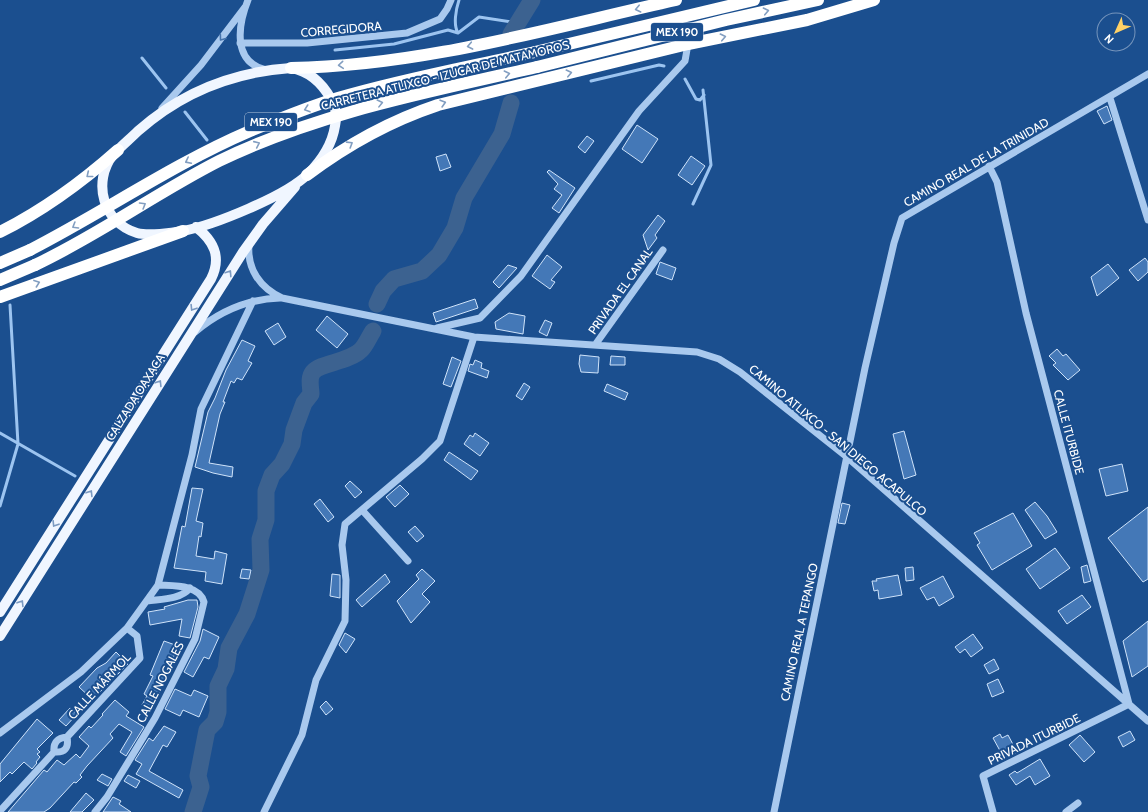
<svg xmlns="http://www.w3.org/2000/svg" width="1148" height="812" font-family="Cabin,sans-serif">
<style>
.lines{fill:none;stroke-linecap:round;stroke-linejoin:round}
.stream{stroke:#9cc4f0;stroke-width:3}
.river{stroke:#3c6290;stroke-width:17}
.building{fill:#4478b7;stroke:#cfe3fa}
.minor{stroke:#a9c9ee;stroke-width:7}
.major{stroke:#f0f6ff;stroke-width:10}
.highway{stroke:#fff;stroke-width:12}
.highway-bridge{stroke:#fff;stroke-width:12}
.oneway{stroke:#829ec1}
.oneway2{stroke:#4674ac}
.oneway3{stroke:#7b9ac1}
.labels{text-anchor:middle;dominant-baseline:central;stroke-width:4;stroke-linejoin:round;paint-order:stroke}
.shield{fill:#1b4f8f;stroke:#bbcadd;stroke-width:1}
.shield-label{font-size:11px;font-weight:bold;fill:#fff}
.street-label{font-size:12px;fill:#fff;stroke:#1b4f8f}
</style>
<rect width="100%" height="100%" fill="#1b4f8f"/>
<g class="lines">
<!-- stream -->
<path class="stream" d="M458 33C453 25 456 9 459 0
M335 50 394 44 448 30 458 33 479 17 519 23
M142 58 166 88
M685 79 696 99 700 100 704 95
M591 81 659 65 664 66
M185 112 207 140
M693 204 711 165 703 90
M0 433 75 476
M0 506 18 444 10 305"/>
<!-- river -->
<path class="river" d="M511 34 532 0
M377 304 383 291 394 279 422 271 439 255 455 228 464 198 502 134 511 103
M193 812 201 787 198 776 207 730 215 722 218 712V686L226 669 229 648 247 614 261 570 260 539 266 520V491L272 475 282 464 292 444 294 430 304 403 311 394C311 388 308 378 313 372 320 363 349 362 361 350 366 345 369 337 373 331"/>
</g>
<!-- building -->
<path class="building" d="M1107 106 1112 120 1104 124 1097 111Z
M637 125 658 139 642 163 622 149Z
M587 136 594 141 585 153 578 147Z
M446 154 451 167 440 171 436 157Z
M691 156 705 166 692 185 678 175Z
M549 170 575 188 559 213 552 208 562 195 554 189 558 184 547 172Z
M658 215 665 221 655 235 657 238 648 250 643 235Z
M547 255 562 267 551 280 555 282 550 289 532 276Z
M1145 258 1148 262V272L1138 281 1129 270Z
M660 262 676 268 672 280 656 274Z
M1108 264 1119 278 1097 296 1091 277Z
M508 265 517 268 499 288 493 282Z
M475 299 478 308 436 322 433 313Z
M509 313 525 316 523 334 496 329 495 322Z
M327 316 348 334 337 348 316 330Z
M545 320 552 323 547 336 539 332Z
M278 323 286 337 274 345 265 331Z
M242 340 255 346 248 361 252 363 242 380 237 378 234 383 231 381 223 402H225L220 414 209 463 233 467 232 477 213 473 195 467 208 412 215 398 226 370Z
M1057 349 1063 356 1066 354 1080 370 1068 380 1053 365 1056 363 1049 356Z
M580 355 599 357 598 373 581 372 579 364Z
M611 356 625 357V365H610Z
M452 357 461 361 451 387 443 384Z
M475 360 482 363 481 368 489 371 487 378 468 371 470 364 473 365Z
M524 383 530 387 522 400 516 396Z
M607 384 628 393 625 400 604 391Z
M904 431 916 475 904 479 893 434Z
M475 433 489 443 480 456 464 444 470 435 473 437Z
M449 452 478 471 471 480 444 460Z
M1122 464 1128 491 1106 496 1099 469Z
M350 481 362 492 355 498 345 486Z
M400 485 409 494 395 507 386 497Z
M192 488 203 489 196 521 203 523 201 537 199 536 196 556 214 559 215 551 227 554 222 584 205 581 206 572 174 568 182 526 185 527Z
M320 499 334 517 328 522 314 504Z
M1035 502 1047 516 1057 532 1045 539 1025 510Z
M842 503 850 505 845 524 838 523Z
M1148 507V579L1143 582 1108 538Z
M1013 513 1032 546 992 570 977 545 980 543 974 533Z
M415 526 424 536 417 542 408 532Z
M1055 548 1070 568 1040 589 1026 569Z
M1087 565 1091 581 1084 583 1081 567Z
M913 567 914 580 906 581 905 568Z
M242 569 251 570 249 579 240 578Z
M422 569 435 581 422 594 430 602 411 623 397 601 419 579 416 575Z
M332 574 340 575V598L330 596Z
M385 574 390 582 362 607 356 600Z
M898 575 902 595 879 599 878 590 874 591 872 581H877L876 579Z
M943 576 954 597 939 606 934 597 927 600 920 588Z
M1082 595 1091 607 1067 624 1058 611Z
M188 600H197L198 607 190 638 179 636 182 619 150 625 148 612 165 609 164 607Z
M1148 621V666L1132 677 1123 641Z
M203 629 219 637 209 659 204 657 193 677 184 672 200 641Z
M345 633 355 639 346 653 339 645Z
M973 634 983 648 971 657 965 649 960 653 955 647Z
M164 641 178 646 152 710 142 705 147 696 144 694 153 676 150 675Z
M116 652 128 664 106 686 98 681 97 683 103 689 92 699 79 687 97 668 106 663Z
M994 659 999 669 989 674 984 665Z
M998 679 1004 692 992 697 987 684Z
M175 689 191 696 194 690 208 696 199 717 183 710 180 716 165 709Z
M115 700 129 712 126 716 144 727 126 756 120 752 132 732 119 724 110 734 113 738 87 766 80 775 82 777 76 783 74 782 50 808 44 812H8L44 770 47 772 57 760 64 765 76 754 80 758 89 746 79 737 89 726 91 728 103 715 102 714Z
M326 701 333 709 326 715 320 707Z
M70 708 77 714 66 726 59 720Z
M37 719 53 733 37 749 40 752 37 754 40 757 36 762 37 763 32 769 24 762 12 774 10 772 0 782V764Z
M164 726 176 732 167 747 163 745 149 771 183 790 179 798 136 774 142 764 135 760 149 738 153 741Z
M1130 731 1135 740 1123 747 1118 737Z
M1000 734 1002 738 1008 735 1017 752 1004 758 993 738Z
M1080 735 1095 752 1084 762 1069 745Z
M1040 759 1050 776 1035 785 1030 776 1016 785 1009 775 1015 771 1017 773Z
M102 774 112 779 108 786 97 780Z
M128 775 140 781 136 788 124 781Z
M86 793 94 800 82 812H70Z
M113 797 121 801 119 804 131 812H103Z"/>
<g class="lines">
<!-- minor -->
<path class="minor" d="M248 0C238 25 232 62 266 70
M240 43H307L407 33 440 19 447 9 451 0
M1110 98 1148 220
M162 108 201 65 245 7
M989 166 997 182 1026 313 1129 704 983 776 993 812
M249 245C247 269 260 288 282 298L474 337 697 352 719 359 740 372 847 457 1148 721
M437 328 480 318 521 276 639 111 685 61 688 44
M195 332C220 311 248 299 280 298
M595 345 663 250
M362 510 408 561
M147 601C161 599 180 600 190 588
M0 733 81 672 127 628 158 585 192 455 201 409 253 301
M54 752C53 743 57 738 67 737L140 658 137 636 127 628
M0 811 54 752C65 753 69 748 67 737
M95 812 107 797 155 718 195 639 204 602C199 584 173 586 158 585
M264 812 302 735 316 680 345 621 346 580 342 545 345 524 422 459 440 441 474 337
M774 812 865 368 894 243 902 218 1148 74
M1066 812 1078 803"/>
<!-- major -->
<path class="major" d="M291 68C309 71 322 83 331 99 336 107 337 116 335 126 332 145 321 161 308 174 286 196 214 225 183 231 172 233 148 236 137 233 103 223 92 182 113 155 121 146 130 139 138 131 182 92 233 72 291 68Z
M0 612 211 279C222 257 214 241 196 227
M0 636 243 252 263 224 295 187"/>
<!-- highway -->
<path class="highway" d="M535 52 754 0
M537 67 726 20 818 0
M291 68C422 66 549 28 676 0
M307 175C348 144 390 121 438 105L688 44 807 20 874 0
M0 232C44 210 82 182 118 150
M0 263 30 250
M0 280 35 265
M0 297 183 231"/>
<!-- highway-bridge -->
<path class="highway-bridge" d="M30 250C104 212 173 164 250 131 279 119 308 107 338 98 402 79 469 67 535 52
M35 265C99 235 156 193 219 161 320 112 429 92 537 67"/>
</g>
<!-- one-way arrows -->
<defs><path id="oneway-chevron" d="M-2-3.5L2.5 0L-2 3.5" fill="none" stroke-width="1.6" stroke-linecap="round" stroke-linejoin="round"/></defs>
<g class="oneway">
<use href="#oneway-chevron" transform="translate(638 9) rotate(167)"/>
<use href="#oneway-chevron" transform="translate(766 11) rotate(-12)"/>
<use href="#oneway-chevron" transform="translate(723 37) rotate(-12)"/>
<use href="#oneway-chevron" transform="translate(470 46) rotate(169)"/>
<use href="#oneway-chevron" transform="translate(341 65) rotate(175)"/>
<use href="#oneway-chevron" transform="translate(569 73) rotate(-13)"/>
<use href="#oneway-chevron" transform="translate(507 74) rotate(-13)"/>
<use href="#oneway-chevron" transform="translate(380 103) rotate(-14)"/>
<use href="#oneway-chevron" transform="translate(443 103) rotate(-16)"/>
<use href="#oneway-chevron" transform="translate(307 109) rotate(161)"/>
<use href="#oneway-chevron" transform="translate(257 144) rotate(-24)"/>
<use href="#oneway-chevron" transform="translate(350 144) rotate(-32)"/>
<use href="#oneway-chevron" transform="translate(188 161) rotate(153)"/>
<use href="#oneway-chevron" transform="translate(89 175) rotate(141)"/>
<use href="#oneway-chevron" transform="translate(143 205) rotate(-31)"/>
<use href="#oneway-chevron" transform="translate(75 226) rotate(149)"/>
<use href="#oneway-chevron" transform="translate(37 283) rotate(-20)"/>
</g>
<use class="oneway2" href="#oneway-chevron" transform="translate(222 38) rotate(126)"/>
<g class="oneway3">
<use href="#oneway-chevron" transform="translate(229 273) rotate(-57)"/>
<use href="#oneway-chevron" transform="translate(193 308) rotate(122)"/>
<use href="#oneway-chevron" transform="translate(159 383) rotate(-58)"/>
<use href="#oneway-chevron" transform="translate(90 493) rotate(-58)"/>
<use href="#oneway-chevron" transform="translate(55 524) rotate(122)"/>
<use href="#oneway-chevron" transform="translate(21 603) rotate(-58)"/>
</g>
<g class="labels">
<!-- shield labels -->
<g class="shield">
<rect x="651" y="23" width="52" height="18" rx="3"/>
<rect x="245" y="113" width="52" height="18" rx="3"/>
</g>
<g class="shield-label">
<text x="677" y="32">MEX 190</text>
<text x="271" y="122">MEX 190</text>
</g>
<!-- street labels -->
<g class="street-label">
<text transform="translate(341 29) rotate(-5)">CORREGIDORA</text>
<text transform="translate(445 75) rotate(-14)">CARRETERA ATLIXCO - IZUCAR DE MATAMOROS</text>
<text transform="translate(976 162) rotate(-30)">CAMINO REAL DE LA TRINIDAD</text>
<text transform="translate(620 291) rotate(-55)">PRIVADA EL CANAL</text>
<text transform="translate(135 397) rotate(-58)">CALZADA OAXACA</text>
<text transform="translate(1069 432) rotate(75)">CALLE ITURBIDE</text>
<text transform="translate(838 440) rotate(40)">CAMINO ATLIXCO - SAN DIEGO ACAPULCO</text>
<text transform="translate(799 632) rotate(-78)">CAMINO REAL A TEPANGO</text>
<text transform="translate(160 682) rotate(-63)">CALLE NOGALES</text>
<text transform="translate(99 686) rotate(-47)">CALLE MÁRMOL</text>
<text transform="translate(1034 739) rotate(-26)">PRIVADA ITURBIDE</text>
</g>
</g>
<!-- north arrow -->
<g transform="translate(1116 32) rotate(225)"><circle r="19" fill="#1b4f8f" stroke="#7695bc"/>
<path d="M0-3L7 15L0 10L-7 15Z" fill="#ffd166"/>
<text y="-6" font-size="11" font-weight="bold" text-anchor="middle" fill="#ffffff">N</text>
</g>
</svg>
